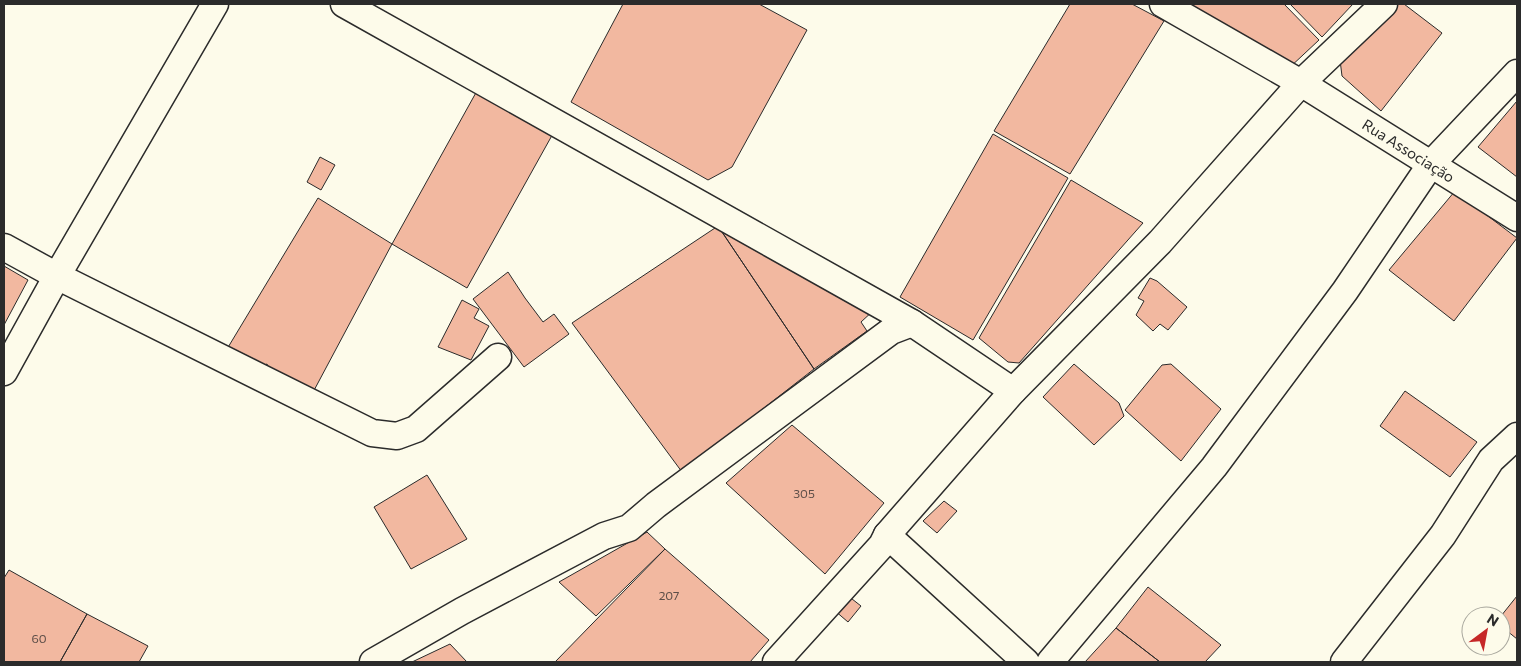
<svg xmlns="http://www.w3.org/2000/svg" width="1521" height="666" font-family="Commissioner,sans-serif">
<style>
.building{fill:#f2b8a0;stroke:#2b2b2b}
.lines{fill:none;stroke-linecap:round;stroke-linejoin:round}
.minor-casing{stroke:#2b2b2b;stroke-width:29}
.minor{stroke:#fdfbea;stroke-width:26}
.labels{text-anchor:middle;dominant-baseline:central;stroke-width:4;stroke-linejoin:round;paint-order:stroke}
.number-label{font-size:12px;fill:#5d4e48}
.street-label{font-size:15px;fill:#2b2b2b;stroke:#fdfbea}
</style>
<rect width="100%" height="100%" fill="#fdfbea"/>
<!-- building -->
<path class="building" d="M623 4H759L807 30 732 167 708 180 571 102Z
M1070 4H1132L1164 21 1070 174 994 131Z
M1189 4H1284L1319 40 1288 69Z
M1290 4H1353L1322 37Z
M1399 4H1404L1442 33 1381 111 1342 76 1340 60Z
M478 89 555 130 467 288 392 244Z
M1517 101V177L1478 147Z
M993 134 1068 178 973 340 900 297Z
M320 157 335 165 321 190 307 182Z
M1071 180 1143 223 1019 363 1008 362 979 338Z
M1455 191 1517 238 1454 321 1389 270Z
M318 198 392 244 311 396 270 374 267 364 260 367 227 349Z
M718 226 874 310 861 322 867 331 814 369Z
M718 226 814 369 682 472 572 323Z
M4 266 28 280 4 325Z
M508 272 525 298 543 322 554 314 569 334 524 367 473 299Z
M1150 278 1157 281 1187 307 1168 330 1160 324 1153 331 1136 315 1144 301 1138 298Z
M462 300 479 309 474 318 489 326 471 360 438 347Z
M1074 364 1119 403 1124 416 1094 445 1043 397Z
M1171 364 1221 409 1181 461 1125 410 1162 365Z
M1405 391 1477 442 1450 477 1380 426Z
M792 425 884 503 825 574 726 483Z
M427 475 467 539 411 569 374 507Z
M944 501 957 511 937 533 923 521Z
M647 532 665 549 596 616 559 582Z
M665 549 769 640 750 662H555Z
M9 570 87 614 60 662H4V578Z
M1148 587 1221 645 1205 662H1160L1116 628Z
M847 595 861 606 848 622 834 610Z
M1517 596V639L1501 626V616Z
M87 614 148 646 139 662H60Z
M1116 628 1160 662H1085Z
M450 644 467 662H412Z"/>
<g class="lines">
<!-- minor casing -->
<g class="minor-casing">
<g id="minor">
<path d="M344 4 912 323 891 331 656 505 629 528 604 536 462 611 373 662"/>
<path id="s1" d="M1163 4 1301 83 1517 218"/>
<path d="M4 247 57 276 372 433 397 436 416 429 498 357"/>
<path d="M912 323 1013 391"/>
<path d="M4 372 57 276 215 4"/>
<path d="M887 535 1026 662"/>
<path d="M776 662 882 545 887 535 1013 391 1160 242 1301 83 1384 4"/>
<path d="M1050 662 1214 467 1345 291 1431 164 1517 73"/>
<path d="M1344 662 1443 535 1491 460 1517 436"/>
</g>
</g>
<!-- minor -->
<use href="#minor" class="minor"/>
</g>
<g class="labels">
<!-- number labels -->
<g class="number-label">
<text x="804" y="493">305</text>
<text x="669" y="595">207</text>
<text x="39" y="638">60</text>
</g>
<!-- street labels -->
<g class="street-label">
<text stroke="none"><textPath href="#s1" startOffset="286">Rua Associação</textPath></text>
</g>
</g>
<!-- border -->
<rect width="1521" height="666" fill="none" stroke="#2b2b2b" stroke-width="10"/>
<!-- north arrow -->
<g transform="translate(1486 631) rotate(32)"><circle r="24" fill="#fdfbea" stroke="#a9a89e"/>
<path d="M0-4L9 19L0 12L-9 19Z" fill="#c62828"/>
<text y="-8" font-size="14" font-weight="bold" text-anchor="middle" fill="#2b2b2b">N</text>
</g>
</svg>
